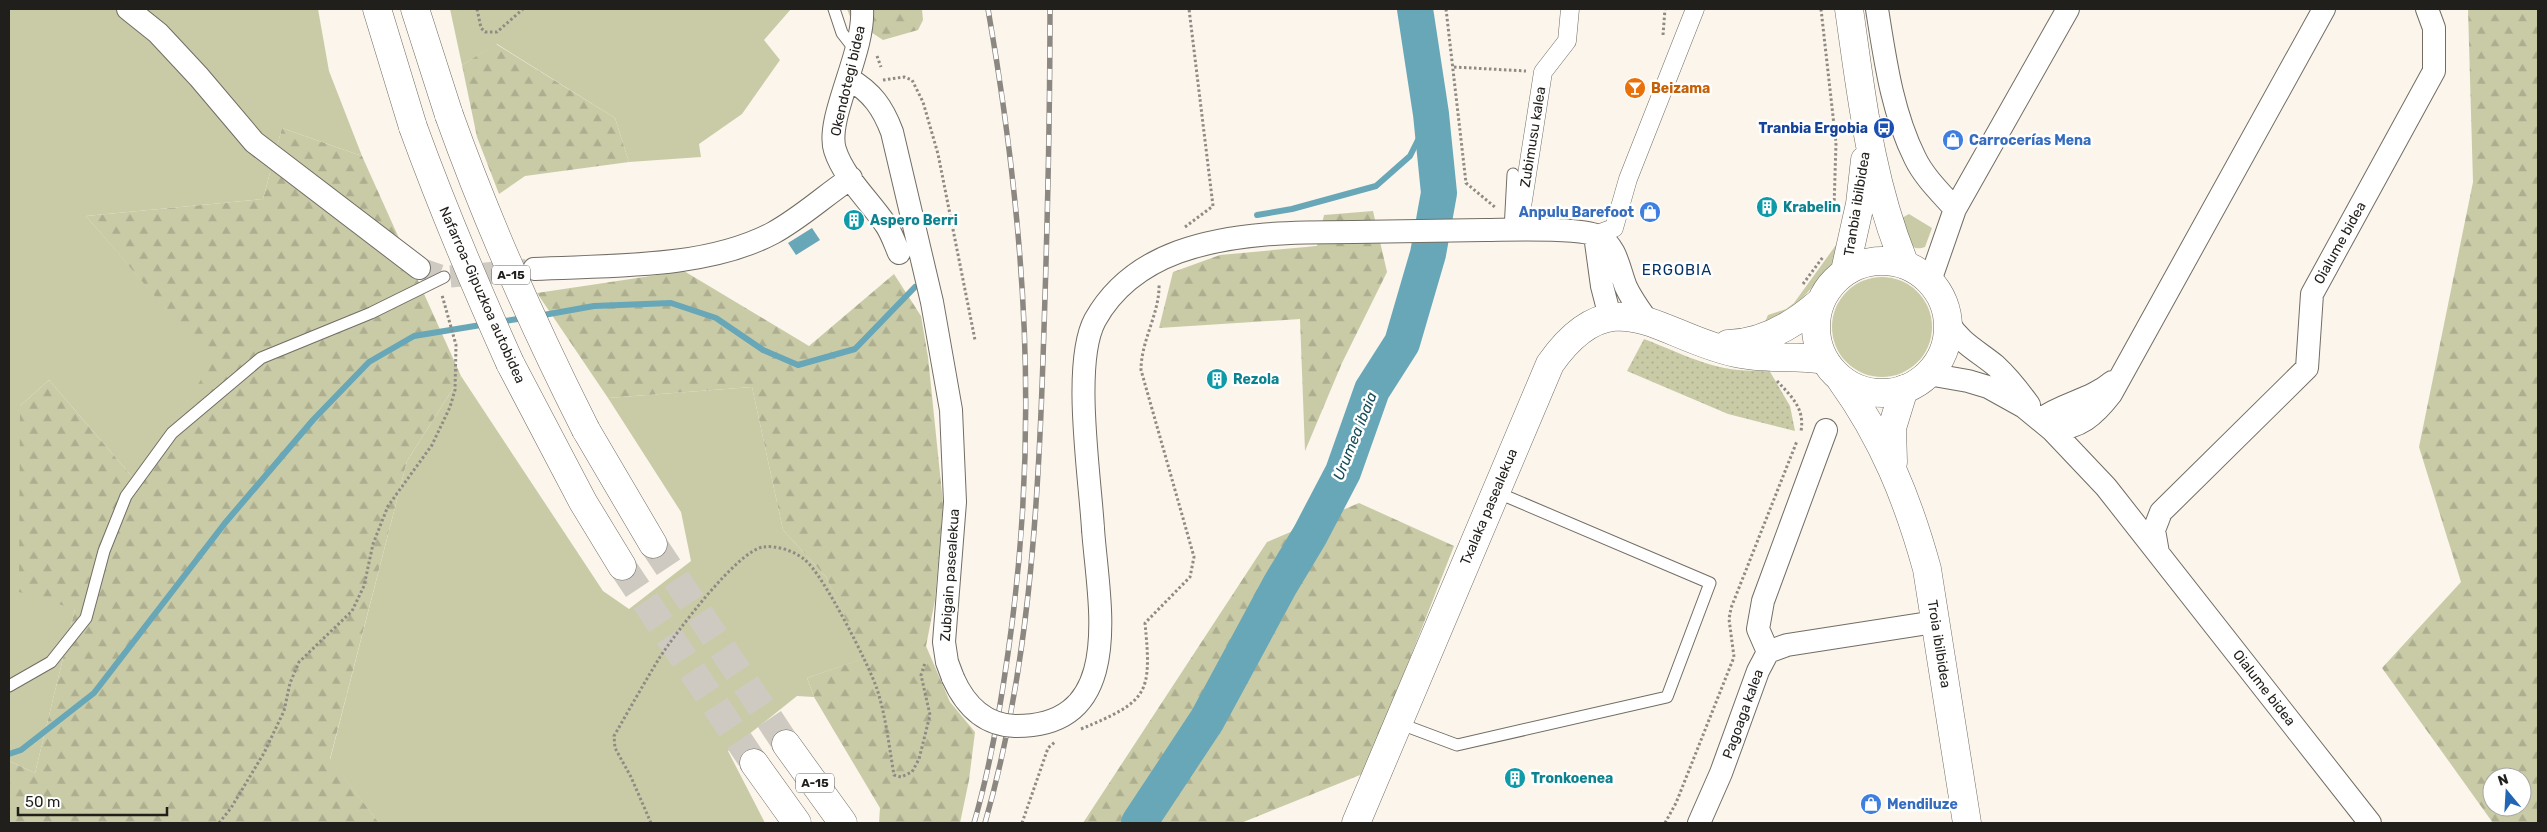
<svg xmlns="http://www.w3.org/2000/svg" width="2547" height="832" font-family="Rubik,sans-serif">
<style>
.green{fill:#c9cba7}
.forest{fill:url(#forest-firs);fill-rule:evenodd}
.park{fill:url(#park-dots)}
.water{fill:#67a7b8}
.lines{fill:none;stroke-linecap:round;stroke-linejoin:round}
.stream{stroke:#67a7b8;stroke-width:6}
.river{stroke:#67a7b8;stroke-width:36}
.minor-tunnel{stroke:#cfcac1;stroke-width:22;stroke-dasharray:22 11;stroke-linecap:butt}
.motorway-tunnel{stroke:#cfcac1;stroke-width:28;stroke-dasharray:28 14;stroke-linecap:butt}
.service-casing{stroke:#726d64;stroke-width:13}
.pedestrian-casing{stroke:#726d64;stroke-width:19}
.minor-casing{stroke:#726d64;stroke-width:24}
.tertiary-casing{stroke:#726d64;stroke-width:29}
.secondary-casing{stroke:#726d64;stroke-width:29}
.motorway-casing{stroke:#726d64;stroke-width:29}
.path{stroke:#8f8b84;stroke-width:3;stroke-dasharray:2.5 2.5;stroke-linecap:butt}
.service{stroke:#fff;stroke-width:11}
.pedestrian{stroke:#fff;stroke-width:18}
.minor{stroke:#fff;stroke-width:22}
.tertiary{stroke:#fff;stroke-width:28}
.secondary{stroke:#fff;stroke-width:28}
.motorway{stroke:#fff;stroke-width:28}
.rail-casing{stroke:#8c8881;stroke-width:5.5}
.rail{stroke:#fff;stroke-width:4;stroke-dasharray:11;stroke-linecap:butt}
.minor-bridge-casing{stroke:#726d64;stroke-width:24;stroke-linecap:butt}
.motorway-bridge-casing{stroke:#726d64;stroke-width:29;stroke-linecap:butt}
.minor-bridge{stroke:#fff;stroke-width:22}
.motorway-bridge{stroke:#fff;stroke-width:28}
.labels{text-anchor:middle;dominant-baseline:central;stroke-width:5;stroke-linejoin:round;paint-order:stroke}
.shield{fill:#fff;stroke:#64625f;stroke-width:1}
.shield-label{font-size:12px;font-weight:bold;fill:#211f1b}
.street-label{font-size:14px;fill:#211f1b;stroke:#fff}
.food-label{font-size:14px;font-weight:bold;fill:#c56008;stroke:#fff;text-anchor:start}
.transit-label{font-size:14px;font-weight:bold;fill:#164399;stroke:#fff;text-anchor:end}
.shop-label{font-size:14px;font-weight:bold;fill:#366cbe;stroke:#fff;text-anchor:start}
.culture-label{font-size:14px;font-weight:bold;fill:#0d838f;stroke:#fff;text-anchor:start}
.neighbourhood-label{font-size:15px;letter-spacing:1px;fill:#053264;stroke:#fff}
.water-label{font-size:15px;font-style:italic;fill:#164e5a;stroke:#fff}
</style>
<defs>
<pattern id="forest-firs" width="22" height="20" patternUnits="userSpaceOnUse" patternTransform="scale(1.25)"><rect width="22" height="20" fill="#c9cba7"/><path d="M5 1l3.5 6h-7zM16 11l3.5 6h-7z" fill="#acae8f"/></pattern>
<pattern id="park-dots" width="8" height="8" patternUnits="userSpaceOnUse" patternTransform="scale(1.25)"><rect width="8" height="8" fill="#c9cba7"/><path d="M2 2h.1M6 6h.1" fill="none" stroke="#acae8f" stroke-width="1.8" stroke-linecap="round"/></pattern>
</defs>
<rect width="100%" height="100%" fill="#fbf5eb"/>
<!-- green -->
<path class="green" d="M9 9H318L329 71 362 156 282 128 263 199 86 216 213 363 135 480 49 380 20 406 75 609 35 773 9 761Z
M450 9H791L764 40 780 60 742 114 699 144 701 157 629 162 615 118 497 44 462 65Z
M1909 214 1932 228 1925 247C1908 254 1903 232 1898 220Z
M1836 245 1844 246 1833 263 1800 301 1764 324 1768 315 1786 309 1794 303Z
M1832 327a50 50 0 1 1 100 0a50 50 0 1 1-100 0Z
M461 376 603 591 629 609 691 561 681 512 608 398 752 387 783 530 826 577 865 658 807 678 814 697 797 696 728 751 765 823H379L330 760 407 461Z"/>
<!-- forest -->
<path class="forest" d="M847 9H922L923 20 918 30 883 40 851 19Z
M2468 9H2538V823H2493L2382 668 2461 582 2419 447 2473 182ZM2492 777H2522V807H2492Z
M496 44 615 118 629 162 525 176 499 194 477 137 462 65Z
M282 128 362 156 461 376 407 461 330 759 379 823H9V761L35 773 75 609 19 592 20 406 49 380 135 480 212 363 86 216 263 199Z
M1373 211 1387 272 1342 363 1305 451 1300 319 1159 328 1173 272 1220 255 1317 246 1324 215Z
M684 271 809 346 894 274 921 316 928 357 943 503 935 600 926 646 950 702 975 732 969 780 960 823H879L880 808 814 697 807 678 864 658 826 577 783 530 752 387 608 398 537 293Z
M1359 503 1454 546 1365 773 1241 823H1083L1267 542Z"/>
<!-- park -->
<path class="park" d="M1644 339C1688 356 1720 375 1769 370L1790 406 1795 431 1728 414 1627 371Z"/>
<!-- water -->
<path class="water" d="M812 228 820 240 796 255 788 243Z"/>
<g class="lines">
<!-- stream -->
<path class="stream" d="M1257 215 1292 209 1376 186 1410 156 1431 114
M538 316 594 306 671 303 716 318 763 350 798 365 855 349 915 287
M499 322 524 318
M9 754 21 750 94 693 225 523 313 420 369 362 414 336 487 324"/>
<!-- river -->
<path class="river" d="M1139 823 1207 720 1280 585 1310 535 1343 472 1372 390 1402 343 1428 254 1439 193 1431 114 1415 9"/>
<!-- minor-tunnel -->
<path class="minor-tunnel" d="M419 268 444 277 526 270"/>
<!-- motorway-tunnel -->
<path class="motorway-tunnel" d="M653 544 786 744
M622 566 754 763"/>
<!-- service casing -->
<g class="service-casing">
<path id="service" d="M834 9 842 33 856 51
M1510 230 1513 174
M9 686 51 662 86 618 104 551 126 496 172 433 261 358 371 313 444 277
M1398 723 1457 745 1667 697 1710 583 1496 492"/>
</g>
<!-- pedestrian casing -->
<g class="pedestrian-casing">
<path id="pedestrian" d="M1521 213 1543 72 1567 41 1570 9
M1595 235 1614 228 1628 179 1695 9"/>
</g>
<!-- minor casing -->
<g class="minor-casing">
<path id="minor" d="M128 9 158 33 199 77 254 142 419 268
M862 9C865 52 825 119 835 150 844 178 870 201 886 225 892 234 895 244 899 253
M1877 9C1885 59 1892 112 1915 158 1924 177 1941 193 1955 209
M849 79C872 92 883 108 892 132L932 302 951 410 955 502 944 642 947 662 953 678
M1595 235 1602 286 1610 317
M534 269C610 265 705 269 773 233 802 217 824 196 851 178
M1930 281 1955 209 2068 9
M1948 322C1960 343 1978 351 1996 366 2009 378 2019 391 2029 405
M1928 374 1968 381 1988 387 2024 407 2052 430 2106 487 2370 823
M2041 419C2063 403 2091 400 2112 382
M2052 430C2080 428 2094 416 2111 394L2324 9
M1093 529C1090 477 1072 363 1095 320 1114 286 1143 265 1178 252 1234 232 1296 232 1354 232 1398 231 1441 231 1485 230 1508 230 1581 227 1598 236 1617 246 1619 270 1626 287 1631 298 1639 309 1646 319
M2158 553 2154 530 2161 512 2307 368 2312 294 2434 71V28L2427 9
M1768 652 1758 629 1763 601 1826 430
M1699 823 1721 773 1758 671 1768 652 1787 645 1935 622"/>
</g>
<!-- tertiary casing -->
<g class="tertiary-casing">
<path id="tertiary" d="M1841 380C1883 438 1908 500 1927 569L1967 823
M1893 462 1892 428 1904 389"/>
</g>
<!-- secondary casing -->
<g class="secondary-casing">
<path id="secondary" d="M1849 9C1862 99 1870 180 1905 265
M1816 327a66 66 0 1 1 132 0a66 66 0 1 1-132 0Z
M1845 271 1860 204 1865 160
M1728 344C1764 343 1794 325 1820 302
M1356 823 1550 364C1613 274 1659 337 1736 353 1765 360 1795 355 1824 360"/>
</g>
<!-- motorway casing -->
<g class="motorway-casing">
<path id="motorway" d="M377 9 413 127
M415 9 449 115
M510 363 583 502 622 566
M586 430 653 544
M786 744 843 823
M754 763 797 823"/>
</g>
<!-- path -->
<path class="path" d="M477 9 481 28 485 32H497L523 9
M1446 9 1466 183 1496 208
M1821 9 1836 143 1834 208
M1663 35 1665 9
M877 56 881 67
M1454 67 1526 71
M883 80 904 77 912 80 923 102 938 154 975 340
M1185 227 1213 206 1189 9
M1803 284 1823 257
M1777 381C1791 396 1805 408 1801 431
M1081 729C1148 701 1152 695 1145 623L1190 577 1194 557 1141 370C1141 340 1160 313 1159 284
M219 823 231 808 264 753 284 711 290 683 299 662 352 611 364 586 373 544 388 506 432 445 450 407 455 390 456 345 442 295
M651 823 631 777 615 748 614 736C629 710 644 683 660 657 675 634 737 551 763 547 776 545 795 551 805 560 823 574 869 665 877 689 886 717 889 746 894 775L901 777 912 772 919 759 930 715 921 675 925 663
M1022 823 1048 748 1055 742
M1665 823 1676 803 1734 657 1729 619 1731 608 1797 441"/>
<!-- service -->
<use href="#service" class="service"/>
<!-- pedestrian -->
<use href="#pedestrian" class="pedestrian"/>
<!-- minor -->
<use href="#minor" class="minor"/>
<!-- tertiary -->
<use href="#tertiary" class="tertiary"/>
<!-- secondary -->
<use href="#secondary" class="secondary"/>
<!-- motorway -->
<use href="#motorway" class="motorway"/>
<!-- rail casing -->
<g class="rail-casing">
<path id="rail" d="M974 823C990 768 1000 710 1008 653 1040 433 1026 227 988 9
M985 823C1028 673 1038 514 1043 359 1047 242 1050 125 1050 9"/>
</g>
<!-- rail -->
<use href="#rail" class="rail"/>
<!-- minor-bridge casing -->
<g class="minor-bridge-casing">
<path id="minor-bridge" d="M953 678C965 705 984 725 1015 726 1128 727 1098 601 1093 529"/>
</g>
<!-- motorway-bridge casing -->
<g class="motorway-bridge-casing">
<path id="motorway-bridge" d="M449 115C488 224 534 327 586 430
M413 127C442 207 475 285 510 363"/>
</g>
<!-- minor-bridge -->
<use href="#minor-bridge" class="minor-bridge"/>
<!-- motorway-bridge -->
<use href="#motorway-bridge" class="motorway-bridge"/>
</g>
<!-- icons -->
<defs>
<g id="bar-disc" transform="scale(1.125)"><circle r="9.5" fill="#e8710a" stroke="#fff"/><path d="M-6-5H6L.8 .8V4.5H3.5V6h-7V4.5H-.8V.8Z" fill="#fff"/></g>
<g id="bus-disc" transform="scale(1.125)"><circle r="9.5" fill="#1a4fb4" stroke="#fff"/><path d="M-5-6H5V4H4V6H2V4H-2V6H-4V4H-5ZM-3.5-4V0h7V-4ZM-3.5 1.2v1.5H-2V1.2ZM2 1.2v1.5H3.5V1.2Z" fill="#fff"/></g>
<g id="shop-disc" transform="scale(1.125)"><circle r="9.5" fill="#3f7fe0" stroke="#fff"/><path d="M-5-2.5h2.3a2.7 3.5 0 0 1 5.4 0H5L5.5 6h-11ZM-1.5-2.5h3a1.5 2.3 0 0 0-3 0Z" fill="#fff"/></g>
<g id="building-disc" transform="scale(1.125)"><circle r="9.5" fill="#0f9aa8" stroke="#fff"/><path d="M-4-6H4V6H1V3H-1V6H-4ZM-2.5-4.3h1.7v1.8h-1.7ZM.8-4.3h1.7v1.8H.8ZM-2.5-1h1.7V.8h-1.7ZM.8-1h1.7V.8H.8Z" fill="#fff"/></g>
</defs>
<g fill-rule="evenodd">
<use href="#bar-disc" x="1635" y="88"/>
<use href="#bus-disc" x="1884" y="128"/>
<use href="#shop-disc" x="1953" y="140"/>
<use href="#building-disc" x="1767" y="207"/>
<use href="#shop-disc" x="1650" y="212"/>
<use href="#building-disc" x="854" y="220"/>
<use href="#building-disc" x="1217" y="379"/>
<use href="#building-disc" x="1515" y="778"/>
<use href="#shop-disc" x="1871" y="804"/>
</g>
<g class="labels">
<!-- shield labels -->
<g class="shield">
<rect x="492" y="265.5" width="38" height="19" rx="4"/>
<rect x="796" y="773.5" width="38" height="19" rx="4"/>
</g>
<g class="shield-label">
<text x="511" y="275">A-15</text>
<text x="815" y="783">A-15</text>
</g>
<!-- street labels -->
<g class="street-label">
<text transform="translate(848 81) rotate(-77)">Okendotegi bidea</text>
<text transform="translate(1533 137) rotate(-81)">Zubimusu kalea</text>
<text transform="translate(1857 204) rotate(-81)">Tranbia ibilbidea</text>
<text transform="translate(2340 243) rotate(-61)">Oialume bidea</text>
<text transform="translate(482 295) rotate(66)">Nafarroa-Gipuzkoa autobidea</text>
<text transform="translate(1489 507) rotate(-67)">Txalaka pasealekua</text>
<text transform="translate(950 575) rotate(-86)">Zubigain pasealekua</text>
<text transform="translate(1939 644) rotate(81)">Troia ibilbidea</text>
<text transform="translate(2264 688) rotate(52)">Oialume bidea</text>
<text transform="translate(1743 714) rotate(-70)">Pagoaga kalea</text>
</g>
<!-- food labels -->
<g class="food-label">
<text x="1651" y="88">Beizama</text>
</g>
<!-- transit labels -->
<g class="transit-label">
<text x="1868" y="128">Tranbia Ergobia</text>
</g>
<!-- shop labels -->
<g class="shop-label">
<text x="1969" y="140">Carrocerías Mena</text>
<text x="1634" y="212" text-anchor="end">Anpulu Barefoot</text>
<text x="1887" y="804">Mendiluze</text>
</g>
<!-- culture labels -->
<g class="culture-label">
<text x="1783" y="207">Krabelin</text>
<text x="870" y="220">Aspero Berri</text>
<text x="1233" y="379">Rezola</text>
<text x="1531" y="778">Tronkoenea</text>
</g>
<!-- neighbourhood labels -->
<g class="neighbourhood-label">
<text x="1677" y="270">ERGOBIA</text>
</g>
<!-- water labels -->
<g class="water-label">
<text transform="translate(1355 436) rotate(-68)">Urumea ibaia</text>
</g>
</g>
<!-- border -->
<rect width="2547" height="832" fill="none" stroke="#211f1b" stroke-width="20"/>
<!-- north arrow -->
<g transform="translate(2507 792) rotate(342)"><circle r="24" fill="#ffffff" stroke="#a6a5a4"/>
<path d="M0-4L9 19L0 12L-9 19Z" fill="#2165b5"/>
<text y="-8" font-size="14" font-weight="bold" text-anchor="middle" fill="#211f1b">N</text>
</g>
<!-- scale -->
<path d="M18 807v8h149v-8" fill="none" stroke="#211f1b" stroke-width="2.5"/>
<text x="25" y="807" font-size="15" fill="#211f1b" stroke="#ffffff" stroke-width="4" paint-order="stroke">50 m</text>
</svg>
